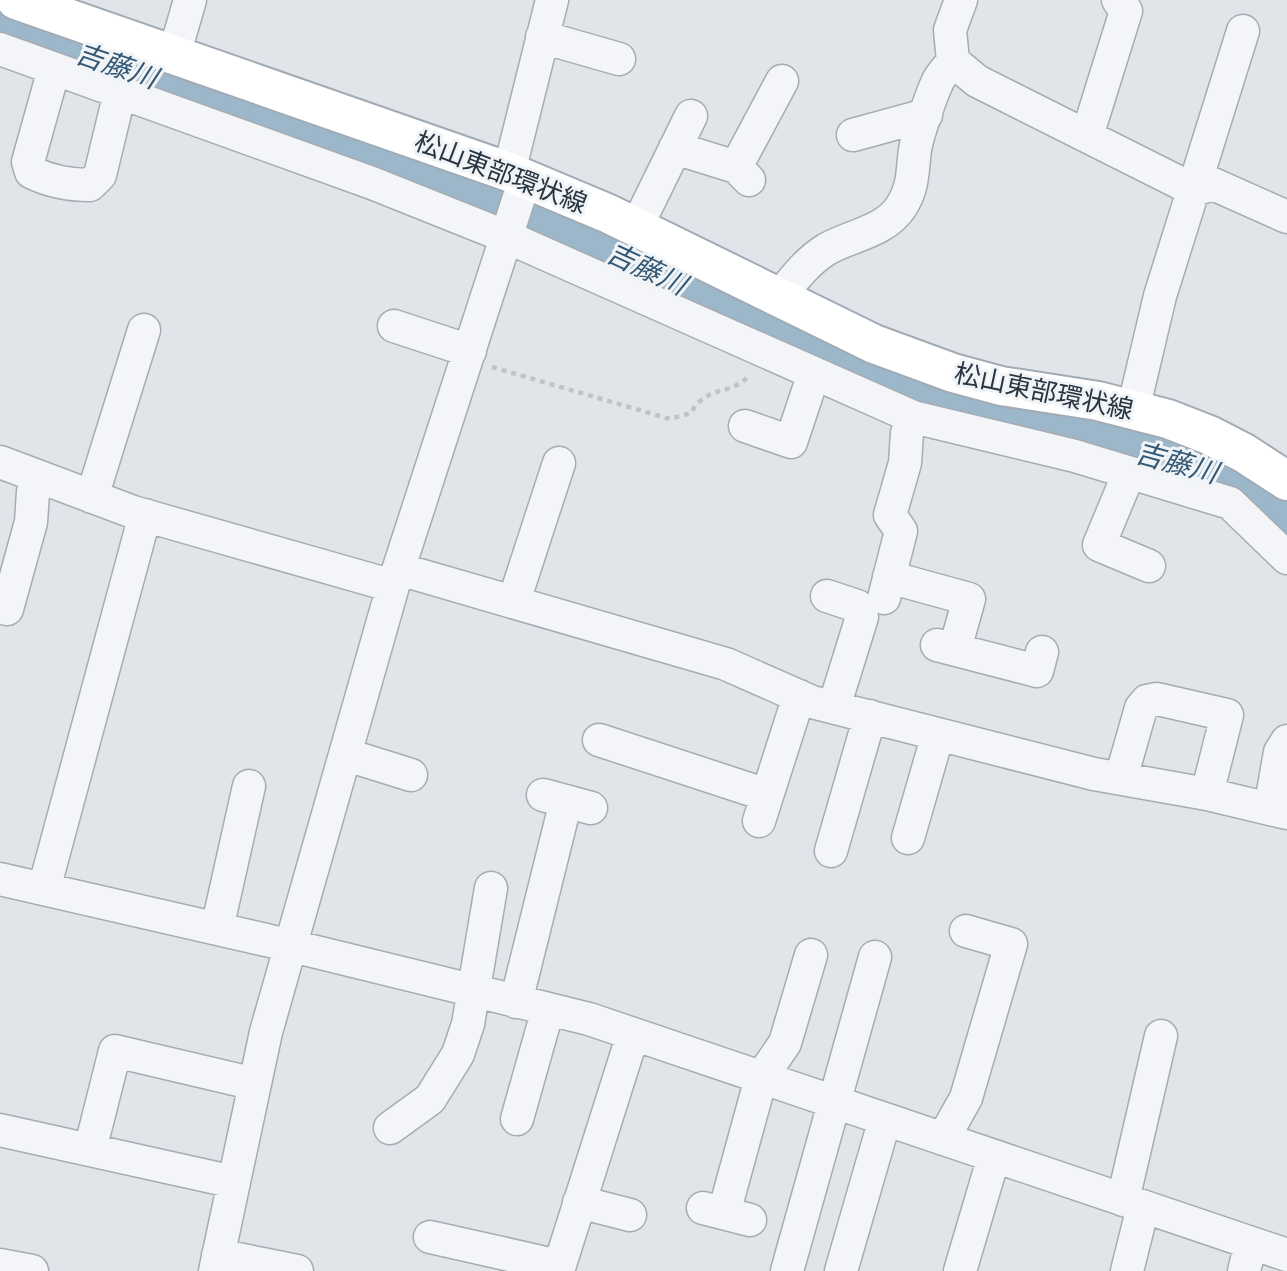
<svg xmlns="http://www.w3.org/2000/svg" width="1287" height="1271" font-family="'PT Sans Narrow','Noto Sans JP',sans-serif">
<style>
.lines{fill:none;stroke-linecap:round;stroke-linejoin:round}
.river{stroke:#9cb7c9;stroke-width:46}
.street-casing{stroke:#a6acb3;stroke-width:35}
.primary-casing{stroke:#a0abb5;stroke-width:42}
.path{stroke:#bec3c8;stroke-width:4.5;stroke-dasharray:5 5;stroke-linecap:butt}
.street{stroke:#f3f5f8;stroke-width:32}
.primary{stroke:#fff;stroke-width:38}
.labels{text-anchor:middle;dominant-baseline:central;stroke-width:6;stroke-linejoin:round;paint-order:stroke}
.street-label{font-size:26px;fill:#293441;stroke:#f0f4f7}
.water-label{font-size:28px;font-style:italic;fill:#345874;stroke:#f0f4f7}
</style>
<rect width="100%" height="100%" fill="#e1e5e9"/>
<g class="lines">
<!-- river -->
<path class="river" d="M0 24 282 123 575 235 810 342 932 401 1125 446 1217 471 1247 485 1287 515"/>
<!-- street casing -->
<g class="street-casing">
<path id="street" d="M961 0 950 30 953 61 977 81 1194 190 1213 184 1287 217
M542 37 619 59
M0 49 372 183 507 237 913 417 1075 456 1230 503 1287 558
M174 55 190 0
M54 69 28 162 31 172C49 181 70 185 90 185L100 175 120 92
M110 89 125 38
M853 135 926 115
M1087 136 1126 11 1118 0
M675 148 736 167 749 180
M736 167 782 81
M509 172 552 0
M636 228 691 116
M778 299C793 280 806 262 827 249 852 235 884 232 901 207 914 187 912 171 915 150 917 136 931 96 937 83 940 75 948 68 953 61
M394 326 470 351
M1133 410 1160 296 1243 31
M745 426 791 442 814 373
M0 462 133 512 393 586
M1129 473 1099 545 1149 566
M92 497 144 330
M399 569 726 664 812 702 1094 774 1207 794 1287 813
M889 577 969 599 955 649
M827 596 857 606 862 617 834 707
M884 598 901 531 890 515 905 463 907 433 913 417
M514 601 559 463
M7 609 31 522 33 492 37 476
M937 645 1037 671 1042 652
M599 740 767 795
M347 755 411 775
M1121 778 1141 708 1147 701 1157 699 1227 715 1207 794
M543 795 591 808
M1270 809 1280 752 1287 741
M759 821 799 696
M908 838 938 734
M831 851 870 716
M0 879 292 946 589 1019 1287 1255
M44 889 145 515
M217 929 249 786
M516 1002 566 801
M517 1119 548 1009
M390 1128 430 1099 458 1054 468 1024 491 888
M0 1130 234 1182
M943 1139 966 1098 1011 944 966 931
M90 1150 115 1051 255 1084
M1123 1200 1161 1036
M579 1202 630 1215
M703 1208 750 1220
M724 1213 761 1078 785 1043 811 955
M430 1237 559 1266
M218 1255 297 1271
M0 1265 32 1271
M215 1271 266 1032 393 586 525 179
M558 1271 633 1034
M787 1271 875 957
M841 1271 885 1119
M960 1271 994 1156
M1127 1271 1143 1207
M1244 1271 1251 1243"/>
</g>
<!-- primary casing -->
<g class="primary-casing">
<path id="primary" d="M16 0 509 172 609 214 874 344 953 373 1001 386 1098 401 1168 419 1209 435 1244 453 1287 481"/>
</g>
<!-- path -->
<path class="path" d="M492 367 670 419 691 413C707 383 733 397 750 374"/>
<!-- street -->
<use href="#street" class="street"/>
<!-- primary -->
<use href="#primary" class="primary"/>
</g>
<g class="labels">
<!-- street labels -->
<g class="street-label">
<text transform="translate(501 172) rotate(21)">松山東部環状線</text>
<text transform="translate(1044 391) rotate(12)">松山東部環状線</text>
</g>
<!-- water labels -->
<g class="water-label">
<text transform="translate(117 65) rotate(19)">吉藤川</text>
<text transform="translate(647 268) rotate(25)">吉藤川</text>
<text transform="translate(1177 462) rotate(15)">吉藤川</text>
</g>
</g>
</svg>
